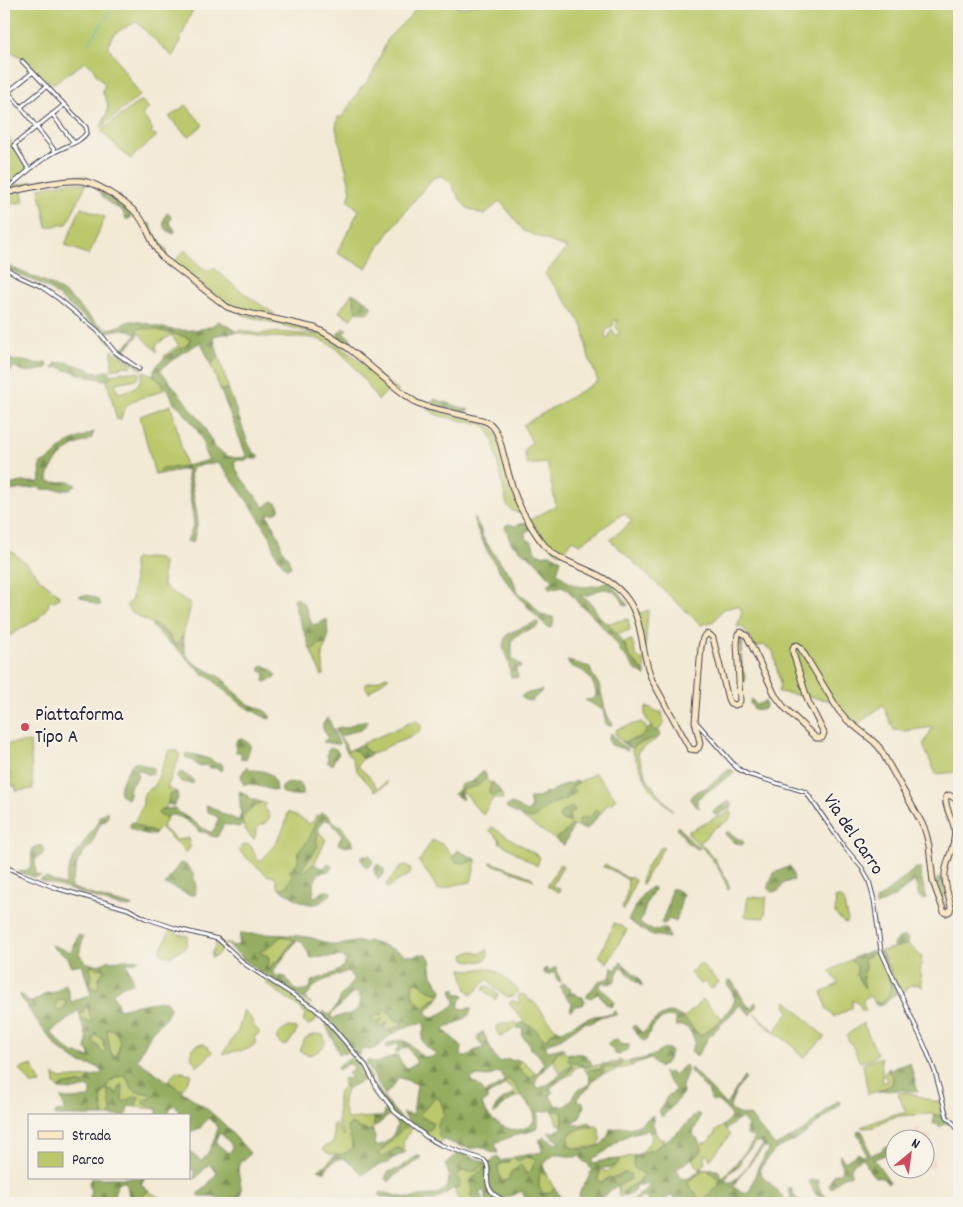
<svg xmlns="http://www.w3.org/2000/svg" width="963" height="1207" font-family="Dekko,sans-serif">
<style>
.built{fill:#f3d4bf}
.green{fill:#bbc96c;stroke:#6e7654;fill-rule:evenodd}
.forest{fill:url(#forest-firs);stroke:#5b684e;fill-rule:evenodd}
.lines{fill:none;stroke-linecap:round;stroke-linejoin:round}
.stream{stroke:#50bacd;stroke-width:1}
.minor-casing{stroke:#414052;stroke-width:5}
.secondary-casing{stroke:#414052;stroke-width:7}
.minor{stroke:#fff;stroke-width:3}
.secondary{stroke:#f9e7c3;stroke-width:5}
.poi-dot{fill:#d1495b;stroke:#f7f3e8;stroke-width:2}
.labels{text-anchor:middle;dominant-baseline:central;stroke-width:4;stroke-linejoin:round;paint-order:stroke}
.poi-label{font-size:19px;fill:#22223b;stroke:#f7f3e8;text-anchor:start}
.street-label{font-size:19px;fill:#22223b;stroke:#f7f3e8}
</style>
<defs>
<pattern id="forest-firs" width="22" height="20" patternUnits="userSpaceOnUse" patternTransform="scale(1.25)"><rect width="22" height="20" fill="#94ad60"/><path d="M5 1l3.5 6h-7zM16 11l3.5 6h-7z" fill="#788c50"/></pattern>
</defs>
<rect width="100%" height="100%" fill="#f7f3e8"/>
<filter id="ink" filterUnits="userSpaceOnUse"><feTurbulence type="fractalNoise" baseFrequency=".02" numOctaves="2"/><feDisplacementMap in="SourceGraphic" scale="10" xChannelSelector="R" yChannelSelector="G"/><feConvolveMatrix kernelMatrix="1 2 1 2 8 2 1 2 1" color-interpolation-filters="sRGB"/></filter>
<filter id="wash" filterUnits="userSpaceOnUse"><feTurbulence type="fractalNoise" baseFrequency=".0096" numOctaves="4" result="noise"/><feDisplacementMap in="SourceGraphic" scale="20" xChannelSelector="R" yChannelSelector="G"/><feGaussianBlur stdDeviation="1.12" result="paint"/><feColorMatrix in="noise" values="0 0 0 0 0 0 0 0 0 0 0 0 0 0 0 0 0 1.4 0 .05"/><feComposite in="paint" operator="in"/></filter>
<g filter="url(#wash)">
<rect width="100%" height="100%" fill="#f3ead5"/>
<!-- built -->
<path class="built" d="M920 1128 923 1135 930 1134 932 1136 929 1140 935 1166 926 1168V1140L914 1139 913 1136 917 1135 915 1129Z"/>
<!-- green -->
<path class="green" d="M4 4H195L173 57 136 22C131 24 118 31 114 35 111 37 110 42 108 46L140 95 102 127 101 126 107 114 108 104 102 91 105 85 95 73 94 68 85 62 51 85 25 59 4 48Z
M418 4H468L463 5H455V6C462 9 467 7 473 4H959V772L936 774 923 745 933 727 905 731 894 730 883 705 857 725 834 701 778 692 780 684 773 651 763 645 756 647 744 629 741 627H737L742 611 738 606 723 609 714 621 701 625 610 540 632 521 624 513 580 544 572 540 562 554C547 547 539 534 530 520L556 506 547 463 527 465 524 450 532 442 523 425 598 381 588 355 583 327 570 306 545 274 567 248 524 231 500 201 484 215 467 208 459 198 451 183 443 176 434 177C409 206 385 235 366 268L337 253 359 210 348 201 351 190 336 128 338 117H342L360 89 367 82 374 71 388 38 412 14ZM614 320H618C615 326 617 328 619 333L618 335H615L613 331H611L608 339H606L605 337 606 330 613 326Z
M141 100 149 108 142 114 153 130 151 132 153 135 155 134 157 136 130 159 101 131Z
M186 105 203 125 188 137 169 117Z
M4 129 28 170 9 185 4 187Z
M64 176H86L88 179 71 178 57 180 6 190 18 181 15 185 50 178Z
M70 182 86 184 67 224 47 227 39 188Z
M22 191 24 202 4 205V195Z
M81 207 105 217 89 255 65 245Z
M185 250 204 270H209L214 268C234 287 253 300 275 314L271 315 233 306 222 300 173 263Z
M352 293 357 311H358L351 319 339 312Z
M241 313C259 317 316 326 326 337H328L399 391 395 394 390 392H386L378 401C368 384 343 348 324 341 306 334 285 339 266 337 256 336 246 334 236 332L240 330 260 334 271 332 320 335 243 315Z
M145 327 174 334 189 338 190 341C187 347 172 354 165 358L164 356 179 345 171 335 157 344 156 347 157 352 138 332 137 331 140 328Z
M112 350 132 365 130 367 124 366 112 370Z
M219 357 229 390 225 389 221 391 210 363 215 361Z
M143 371C151 373 162 380 164 389 148 399 124 396 121 419L117 420 107 380 109 379 111 375 121 372H140L139 377 137 379 115 383 118 393C132 390 141 387 143 371Z
M171 405 186 466 161 469 155 475 140 416Z
M425 407 487 422 496 433 521 513C515 514 511 510 507 505L493 441 487 428 482 424 473 422 463 421 437 415Z
M4 545 27 564 40 579 59 595V598C56 601 54 601 50 601L48 603 49 605 38 619 4 639Z
M148 558 159 559 163 562V586L191 605 183 636 175 647C170 624 139 623 126 606L132 599 134 583 133 561 136 559Z
M634 608 641 613 648 610 645 652Z
M628 619 630 630 615 634 608 623Z
M632 640 636 656 644 660 645 673 628 655V652L622 643Z
M324 643 326 644 322 654 324 675 322 676 310 649 313 650 320 644Z
M386 676 389 677 369 692 366 688 365 684 376 681Z
M646 707C652 707 656 713 662 712L664 723 661 728 655 731C649 726 642 714 646 707Z
M416 720 421 725V731L409 738 390 745 380 751 372 754C368 751 363 750 362 744Z
M641 722C646 725 647 728 646 733L643 736 624 742 619 739 615 734 617 729Z
M339 737 344 742 348 751 352 749 358 752 360 756 363 759 359 763 358 766C362 771 367 773 370 778 373 781 375 785 378 789L386 781 387 784 375 791 357 771 352 758 347 752Z
M655 737 658 738 637 752 648 781 673 811 656 795 649 786 632 751 634 746Z
M30 742 33 789 16 791V786H11L10 772 5 774 4 744Z
M169 750 177 751 180 756 167 788 177 792 170 795 166 808 160 810 159 815 164 817 168 816 162 828 177 840 189 838 190 842 188 845 191 846 186 853 160 827 155 833C148 831 140 827 134 823L143 804C142 794 145 790 154 787Z
M595 773 616 798 611 804 609 802 601 813 596 809C591 818 590 818 580 818L577 826 571 825 565 833 559 836 556 840 520 816H524L529 818 554 803 567 799 571 787Z
M486 778 487 781 491 783 489 793 495 795 501 792 503 799H498L494 797 483 815 472 803 469 797 464 793 461 794 460 792 464 789 478 786Z
M261 802 266 804 264 806 270 816C268 825 259 823 256 830 255 833 256 836 255 838L253 839C244 830 235 817 251 809 255 806 258 806 261 802Z
M730 811 732 812 730 818 728 821 716 827 704 839 699 842 714 858 730 887 728 890C724 875 713 858 702 848 697 842 692 839 688 833V831L692 830 708 822 716 817 722 816Z
M288 812 306 821 308 824 314 821 316 815 318 816C316 828 309 843 299 851L298 862 292 868 293 876 285 888 280 889 278 888 275 876H268L239 851 242 845 247 844 252 847 257 860 261 861C273 848 286 830 288 812Z
M492 827 540 857 537 866 499 842 500 840 489 830Z
M319 832 326 840 314 864 303 872 301 870C304 863 311 859 313 852 316 845 316 839 319 832Z
M432 840 444 845 453 856V858C460 861 465 866 472 860L476 861 471 882 455 885 440 890 437 889 433 881 419 862Z
M662 846 664 847 647 875 643 884H642C640 871 654 856 662 846Z
M491 862 531 877 534 880 490 863Z
M560 864 563 866 552 886 560 889 559 892 547 886Z
M605 864 627 878H633L635 881 624 910 622 908 627 893 628 880 610 869 603 867Z
M406 865 410 868 411 872 409 875 396 882 388 888 386 884 401 866Z
M748 897H767C765 904 767 911 764 918L748 917 745 916Z
M837 897 843 900 848 921 846 923 843 922 835 913 836 905 835 898Z
M614 923 620 925 627 930 607 963 599 956Z
M171 928 175 929C176 936 183 934 188 936L186 948 180 950 172 956 163 955 160 951Z
M283 936 294 940 278 961 273 964 271 967 268 970 266 969 269 963 264 956 260 953V951L268 948 280 937Z
M218 940 225 945 216 956 211 958 212 952Z
M908 944 922 957 920 974 922 987 917 984 909 986 902 995 881 951Z
M487 949C492 964 476 962 466 960L464 956 465 954 472 951 480 954Z
M876 952H879C882 960 893 983 890 992 889 997 883 1000 879 1003L874 1002 870 996C860 999 863 1003 866 1011H861C861 1006 858 1002 853 1001H852V1008L834 1017 826 1008 822 992 838 984 830 971 850 960C857 965 859 967 856 975L864 987 863 978 865 967 864 958Z
M700 963 719 982 711 989 704 982 701 985 690 973Z
M94 965 104 970 98 979 99 985 98 988 94 990 90 985 91 973 90 968V966Z
M487 968 495 970 519 990 514 996 508 997 497 990 488 979 472 995 467 990 461 969 472 970Z
M267 981C277 987 312 1005 316 1014 317 1017 316 1019 315 1022L308 1025 303 1021 305 1014 301 1008 265 983Z
M413 982C423 981 422 986 429 990 432 992 437 993 441 994L439 998 432 1000 425 1008C414 1001 409 994 413 982Z
M486 986 490 987 498 995 495 1000C491 995 486 994 483 988Z
M523 994 531 1001 535 1003 554 1027 557 1029 548 1037 547 1040 541 1037 535 1029 524 1023 523 1020 510 1005 509 1003 511 1001H514L519 1003 520 1001 518 998 519 995Z
M65 999 66 1002 64 1008 59 1011 55 1010V1006L58 1001Z
M703 999 722 1018C716 1026 707 1029 700 1036L684 1018Z
M787 1001 825 1037 803 1058 791 1044 766 1026 755 1014 775 1031 789 1012 786 1004Z
M87 1006 92 1019 90 1023 87 1020 83 1019 81 1020 80 1015C83 1012 83 1008 87 1006Z
M244 1010 251 1018 254 1026 260 1033 254 1037 256 1044C252 1046 249 1049 245 1050 238 1052 235 1049 229 1054L223 1053 238 1031Z
M384 1010 390 1012C394 1015 393 1020 399 1020L403 1023 392 1029 386 1031 385 1027 387 1022 383 1026 380 1027 379 1024 383 1020 375 1022 372 1020V1017L382 1014Z
M515 1022 519 1025 518 1028H515L512 1031 508 1030 509 1033 504 1034 502 1037 499 1036 496 1029 497 1026 504 1023Z
M863 1023 877 1053C875 1059 866 1061 860 1062L853 1047 848 1040 847 1035Z
M108 1027C121 1032 123 1047 114 1057 109 1052 106 1035 108 1027Z
M289 1027 297 1028V1031L289 1043 283 1046 277 1040V1036L282 1031Z
M97 1031 96 1035C104 1041 104 1040 106 1050L102 1053 93 1041 94 1035Z
M318 1034 323 1035C329 1046 319 1052 309 1055L301 1052 300 1049C303 1040 307 1035 318 1034Z
M199 1044H204L213 1052 197 1067C191 1057 186 1051 199 1044Z
M559 1051 563 1052 570 1055 571 1063H576L587 1067 592 1065 594 1066 603 1064 601 1069 595 1070 590 1069 587 1073 583 1067 579 1066 574 1069 572 1074 563 1078 572 1069H566L560 1073 553 1060 555 1055Z
M881 1057 883 1083 888 1081 884 1075 886 1071H888L893 1077 892 1085C883 1088 877 1092 868 1094L863 1064Z
M619 1060 626 1062 630 1061V1065L631 1066 602 1074 604 1069 607 1067 617 1068 621 1063 618 1062Z
M520 1061H522L536 1074 531 1078 525 1075 516 1064Z
M32 1065 41 1084 32 1085 20 1069Z
M176 1071 192 1074 181 1091 168 1081Z
M54 1075 61 1079 90 1077C86 1085 84 1084 76 1084 70 1084 63 1086 58 1088L55 1084Z
M122 1075 126 1076C135 1095 133 1088 150 1094L152 1096 151 1099 148 1100 157 1109 135 1107 136 1102 127 1101 123 1102 122 1100 123 1085 120 1086 117 1094 115 1095 114 1091 110 1092 107 1086C110 1080 116 1078 122 1075Z
M509 1079 518 1088 522 1097H515V1096L513 1095 514 1090 503 1083Z
M346 1086 348 1088C340 1102 343 1104 347 1119L374 1117V1125L376 1126 372 1129 373 1131H367L351 1124 352 1148C344 1156 330 1158 323 1149L324 1147 334 1142 333 1126 334 1123C339 1127 339 1133 345 1136L338 1124V1098L339 1091Z
M106 1088C110 1096 112 1107 110 1116H104C102 1106 98 1096 106 1088Z
M907 1092 936 1102 941 1100 945 1116 931 1114 899 1116 888 1119 874 1127 864 1128 861 1127 895 1114 906 1113 898 1093Z
M436 1097 440 1099C442 1104 446 1113 443 1118 442 1120 440 1122 438 1124L444 1140 440 1144 429 1136 422 1131 426 1132 430 1121 422 1117 420 1114 433 1099Z
M553 1111H559L562 1112 563 1115 562 1125 557 1124Z
M595 1125 599 1128 601 1140 598 1146 575 1149 569 1146 568 1137 570 1134 585 1126 593 1127Z
M724 1125V1128L730 1135 723 1144 710 1160 709 1156 705 1154 704 1157 705 1163 700 1170 692 1159 700 1153 702 1149 701 1145 704 1142V1144L710 1140 711 1137 715 1135V1132Z
M408 1126 412 1129C405 1138 400 1141 406 1152L404 1153 403 1151 397 1148 383 1157 379 1156V1155C386 1144 398 1132 408 1126Z
M655 1131 658 1138 665 1140 655 1149 642 1153 652 1138 650 1132Z
M635 1155 633 1160 637 1170 644 1174 645 1175 640 1178C637 1185 629 1188 622 1193L623 1195 619 1198 618 1186 631 1179 623 1173 618 1177 608 1178 601 1183 598 1179 599 1174 602 1170 607 1172C612 1168 617 1165 620 1159Z
M514 1157 516 1160H520L526 1157 536 1159V1160L531 1171 528 1174 518 1168 511 1172 509 1179 502 1182 499 1174 498 1165 509 1162V1159Z
M484 1162H491L471 1180 470 1184 472 1188 471 1196 474 1200 472 1201 470 1203H459L454 1188 456 1189 460 1183 457 1177 458 1174 463 1171 472 1172 485 1164Z
M706 1169 719 1179V1185L701 1202 687 1182Z
M541 1171 545 1175H547L554 1188 552 1191 545 1194C536 1191 538 1179 541 1171Z
M148 1191 160 1198 159 1203H130V1202L140 1198Z
M889 1195 894 1197 891 1203H871Z"/>
<!-- forest -->
<path class="forest" d="M99 187 127 207 131 216 129 219H126L122 210C115 207 109 204 104 198 101 194 99 191 95 188Z
M167 213C170 215 171 215 171 219L169 222 175 230V232L173 234C163 229 161 223 167 213Z
M147 223 150 224 156 237 167 251 166 257 159 250 145 224Z
M4 263C13 269 24 273 35 277 47 282 58 288 68 296 79 304 92 323 106 328 116 331 125 320 134 321 146 322 156 327 168 329 178 331 199 331 209 327 213 326 215 323 218 321L232 328 236 332 213 336 219 357 215 361 210 363 201 342 180 354 160 370 201 421 215 448 227 456 236 458 247 457 221 391 225 389 229 390 248 443 253 452 260 456 258 459H253L248 458 246 460 234 461C235 476 258 495 264 508L272 501 279 505V510L276 513 267 514 273 525 280 540 281 547 288 558 291 567 287 569C283 564 277 558 274 550 273 546 272 540 270 536 254 510 238 486 218 463L195 466 192 468 190 473 198 521 193 543 187 541 194 524 186 469 155 475 161 469 186 466 209 460C203 453 205 445 201 437 197 428 181 407 173 402 171 390 162 383 153 375 155 364 165 357 174 352 180 348 187 347 190 341L189 338 155 329 140 328 137 331 138 336 124 351C128 358 139 361 144 368L143 369 139 368 118 352 135 337 136 335C128 326 119 330 108 332L107 334 110 339V343L95 326 48 288 36 282 19 275 4 266Z
M352 293 368 302 373 309C367 315 359 314 354 307L355 303Z
M343 328 347 329 343 334C348 337 351 336 352 343L349 347 338 339V333Z
M4 355 14 361C26 359 35 366 46 363L48 365 46 369C32 371 26 375 14 366L9 375H5L6 363 4 361Z
M66 362 86 368 94 372 99 373 106 371H109L112 376 107 380 88 377 71 371 65 370 60 367 52 368 56 363Z
M434 399 469 410 467 412 431 405Z
M94 432 91 439C87 442 81 442 76 445 65 450 47 468 48 481 58 485 67 478 76 485L70 490 41 489 40 487 22 489 4 492 10 487 12 484 23 482H41L40 464C53 459 56 452 67 444 75 439 85 436 94 432Z
M473 517 480 528 483 538 502 565 511 575 519 594 530 601 541 615 553 617C554 620 554 625 550 628L547 627C515 595 487 561 473 517Z
M526 522 532 529 525 532V534L527 539 532 542 535 552 544 556C551 551 555 556 561 560L557 572C568 583 576 589 592 586 599 585 602 586 607 581 616 588 623 596 628 606L624 605C621 594 610 587 599 590 595 591 592 594 588 595 586 596 583 595 580 596 586 599 590 601 593 606 598 613 599 617 606 623H608L610 626 625 645 627 649 628 655 645 673V676L636 670 626 657 620 652 618 645 591 614 578 603 568 590 562 586 550 589 547 585 552 582 553 579 551 577 547 575 538 563 511 543 505 526 509 524 515 526Z
M84 595C92 596 98 597 101 605H97L79 596Z
M296 598C307 602 307 614 312 624L316 625 327 619 328 637 326 644H320L313 650 310 649 307 639 296 611 294 599Z
M536 622H538V625L537 627 520 633 512 640V659L520 664 521 667 517 668 516 670 518 678 511 677C509 673 510 669 509 665 506 653 498 645 509 633Z
M153 624 168 635 174 644V647L151 626Z
M741 633 745 635C741 641 741 660 742 667 743 674 746 674 745 682L741 679 740 635Z
M183 636C184 642 184 651 187 656 192 665 211 671 220 677 229 683 236 695 245 702 253 707 268 709 271 718L268 719 244 706 220 687 213 680 202 673 175 647Z
M567 661 590 667C591 675 596 679 599 685 604 698 603 713 613 724L610 726 606 724 603 710 585 700 592 699 596 695C596 686 589 674 581 670 575 668 571 667 567 661Z
M263 665C269 667 273 670 276 675L275 678 265 682 264 681 265 674 259 669Z
M542 690 541 692 531 701 524 700 521 697 524 694Z
M751 699 757 705 765 701 766 707 762 710 754 709 750 703Z
M328 717 339 744H335L323 742 328 737 323 729V724Z
M363 721H368C364 729 359 730 351 732 347 733 343 736 339 737L335 729 339 727 346 728 358 722Z
M651 727 655 731 658 730 660 736 658 738C650 738 638 742 633 748L627 747 621 741 624 742C637 738 642 739 649 728Z
M611 733 616 740 629 751 611 745 608 739Z
M241 738 251 745 246 760 241 759V752H236C235 746 234 740 241 738Z
M362 744 364 749 372 754 363 759 360 757 358 752 352 749Z
M330 747 336 749 339 754 334 760 333 765 327 762 328 758 327 756 328 749Z
M186 753C197 755 208 757 217 764L221 763C223 766 224 768 221 771L217 768H210L207 765 198 766 193 761 185 757Z
M134 762C141 762 146 767 154 768L152 775H149L138 769 137 778 130 786 129 798 126 799 120 794C119 784 127 770 134 762Z
M247 766 251 770C267 771 274 771 276 791L251 784H243L241 775Z
M730 769 735 772 697 799V803L700 808 694 805 690 799C693 791 700 791 707 787 715 782 721 774 730 769Z
M182 772 192 779 194 783C188 783 179 784 177 776L178 774Z
M481 772H484L486 774V778L478 786 462 789 460 792 463 799H461L454 794 462 784 472 782Z
M574 781 579 782 571 787 576 791C567 802 560 799 550 805 543 809 539 815 533 819 521 817 516 814 506 807L510 804C516 804 521 810 528 812L531 807 529 798H539L545 792 547 793 551 792 562 785 572 783Z
M493 782 501 792 492 796 489 793 491 783Z
M288 783H297L301 785 303 790V795L291 796 281 792 282 787Z
M241 791 252 799 261 802C253 810 239 811 243 825L238 827 224 824 217 837 211 836 205 832H199C196 826 179 814 172 815 169 815 167 817 164 817L158 814 160 810 173 808 209 832H211L214 830 219 818 207 811 206 805C213 807 219 812 225 815 230 817 233 818 237 820H239L241 813 239 792Z
M177 792 178 798 174 806 168 804 170 795Z
M729 801 732 805 731 808 717 815 714 814 713 811 714 810Z
M571 808H574L575 811 570 813 569 819 570 822 561 820 559 816C561 811 566 809 571 808Z
M596 809 601 813 586 830 577 826 580 818C590 818 591 818 596 809Z
M107 811 108 816 106 820 100 824 91 846 86 849 78 861 70 887 108 900 133 906C120 910 97 898 84 894 69 889 54 885 39 880L46 878 63 885 65 884 68 871 74 857 98 822 99 819 98 817Z
M321 813 329 816 331 820 341 826 347 835 352 839 354 845 346 847 338 844 342 835 331 822 324 819 318 830 319 832 316 840 318 846C313 855 305 861 301 870L303 872 314 864 321 868 325 867 328 863 332 866C330 873 325 871 319 873 316 878 311 886 314 892L312 895 315 897C321 894 324 888 331 892V894C314 914 298 900 280 889L285 888 293 876 290 871 298 862 299 850C307 844 312 834 315 825 317 820 317 817 321 813Z
M132 822C135 823 136 824 138 826 140 827 153 832 155 833V835C148 835 136 832 130 828V825Z
M571 825H574L564 845 556 840 559 836 565 833Z
M678 826 692 842 700 848 697 849 687 843 681 833 676 829Z
M726 832C732 832 734 837 739 839 741 840 743 841 744 842L743 844 741 845 732 841 725 834Z
M38 846H42L44 852 41 856 35 859 36 875 41 876 34 877 19 872C39 870 27 857 34 847Z
M457 850 476 859V861L472 860 466 863 456 862 453 858Z
M370 855 373 862 370 866 366 867 360 858 363 856Z
M180 863C184 864 186 864 188 867 194 872 198 888 195 895 184 896 177 886 165 885L169 878Z
M379 864C382 867 385 869 384 874L378 879 375 874 374 868 376 865Z
M790 866 793 874 794 880 784 883 779 891 772 892 769 889V884L774 873Z
M916 868H921V878L926 895V899L923 900C916 896 917 888 915 881L894 897 876 906V900L887 892Z
M938 878 944 880 947 894 942 899 935 881Z
M651 887 654 888V890L648 900 640 923C644 927 652 931 659 930 666 928 659 927 666 929L669 936V938L649 934 628 920 642 895Z
M671 889H675L683 894 676 922 669 919 666 923 663 924 661 923 668 906Z
M240 934C263 934 285 934 307 937 317 938 325 944 334 945 345 946 354 939 365 943L368 941 393 949 406 955 415 956 418 954H427L430 959 432 975 442 990 441 994C437 993 433 992 429 990 422 986 421 981 414 982 409 994 414 1001 425 1008L432 1000 439 998 427 1011V1014C428 1015 429 1016 430 1017 436 1018 451 1008 455 1004V1001L451 990 456 988V992L458 994H463L464 997 459 1002V1008L463 1009 471 1008C471 1020 456 1022 447 1027L444 1030 462 1047 461 1056C468 1060 470 1052 476 1050 478 1049 481 1049 483 1048V1046L476 1038 483 1031 493 1054 499 1062 509 1059 513 1061 517 1059 520 1061 516 1064 525 1075 531 1078 540 1070 544 1064C541 1058 537 1051 530 1049L529 1044 522 1036 523 1029 518 1028V1026L520 1023C528 1023 539 1030 541 1037L547 1040 548 1037 557 1029 562 1031 579 1022 594 1016 612 1014 615 1010 617 1013 616 1015C611 1015 605 1015 600 1017 593 1021 595 1024 585 1022L560 1039 548 1043 546 1046V1048L549 1051 562 1048 565 1049C561 1050 560 1050 557 1053 554 1056 554 1060 551 1063 545 1068 535 1077 535 1085L537 1088C549 1088 562 1072 571 1064L573 1067 563 1078 550 1088 553 1093 550 1096 556 1106 559 1105 563 1107C574 1101 571 1097 577 1091 581 1088 585 1087 589 1084L590 1077 587 1073 590 1069 595 1070 601 1069 603 1064C609 1064 618 1061 622 1064L620 1067 617 1068 607 1067 603 1071 602 1074 594 1079 589 1088 578 1097 577 1101 583 1102 584 1106 581 1115 578 1119 573 1124 574 1125H578L589 1122 592 1124 593 1127C583 1126 578 1129 570 1134L568 1140 569 1146C576 1151 597 1150 603 1143 607 1139 609 1134 610 1129 620 1131 618 1123 630 1128L639 1125 653 1115V1125L654 1126 655 1131 650 1132 647 1130 631 1134 619 1140 606 1151 594 1158 592 1160 593 1163 606 1160 620 1159C615 1170 610 1166 600 1169L598 1179 601 1183 604 1182 608 1178 618 1177 626 1172 630 1174 631 1179C620 1183 607 1191 600 1200L601 1203H586L584 1198 579 1199C578 1190 586 1183 590 1175L589 1173 592 1171 588 1164 583 1161 580 1156 574 1157 553 1154 552 1157 549 1158 543 1166 547 1175H545L541 1171C538 1179 537 1191 545 1194L552 1191 554 1188 565 1203H512H527L522 1191 503 1199 496 1196 506 1203H487L484 1190 479 1193 483 1198V1200C478 1203 473 1201 471 1196L472 1188 470 1182C475 1175 482 1170 489 1164 492 1161 494 1158 498 1156L500 1161 509 1159V1162L499 1164 498 1167 501 1180 502 1182 509 1179 511 1172 516 1169 520 1165 522 1166 525 1173 528 1174 531 1171 536 1159 526 1157 518 1161 514 1157 542 1152V1150L539 1140 544 1137 556 1144 560 1143V1141L552 1137 549 1134V1132H555L559 1129 561 1130 563 1120 562 1112C555 1109 546 1111 538 1112V1125L535 1130 524 1133H521L495 1143 498 1153 490 1152C480 1142 478 1151 468 1148 462 1147 441 1140 439 1136 438 1134 438 1127 438 1124 439 1120 444 1118 444 1114 444 1111 441 1103 440 1099L436 1097 433 1099 420 1114C422 1119 429 1120 433 1123L430 1130C420 1133 408 1121 402 1113L413 1115 417 1084 398 1077 394 1085 385 1095 366 1062 367 1060 377 1063 397 1055 401 1062 407 1068 417 1063 408 1047 402 1049 397 1053 395 1051 400 1045 399 1043 388 1048 385 1047 387 1044C416 1029 414 1065 434 1056L435 1053C419 1042 421 1040 425 1023 418 1021 395 1032 388 1037 384 1039 383 1044 379 1046 375 1049 369 1051 364 1049L361 1051 359 1056 356 1053 350 1052 339 1054 326 1025 323 1013V1011L329 1015 338 1004 339 998 354 980 348 971 320 982 313 988 305 999 312 1004 301 998 250 965 225 942 234 946 238 945ZM283 936 294 940 279 961 273 964 271 967 268 970 266 969 269 959 268 956 261 953 260 951 268 948 280 937ZM297 940 302 942 311 958C322 956 332 958 342 956L346 961C342 975 322 975 311 982V987C298 995 292 989 286 977L274 975 273 972ZM354 992 358 994 361 1002C354 1019 345 1012 332 1019L331 1015ZM384 1011 390 1012 395 1020H399L403 1023 392 1029 386 1031 385 1027 389 1023 388 1022 383 1026H379V1024L383 1020V1019L375 1022 372 1020V1017L382 1014ZM500 1072 503 1077 504 1082 508 1079C515 1084 518 1090 522 1097 526 1103 531 1107 534 1113 538 1126 520 1132 510 1129 498 1126 486 1116 482 1104L487 1100 488 1095C494 1091 501 1090 505 1083H503L485 1093 478 1085 471 1081V1078L478 1076 487 1077Z
M78 935 83 937 79 955 82 956 84 961C91 965 100 966 107 961L139 959 136 962 127 963 133 983 120 987 113 993 119 1009 132 1006 166 1000 170 1009 167 1016 151 1033 137 1060 206 1108 222 1122 250 1153 244 1160H241C234 1170 243 1183 241 1194 241 1197 239 1200 237 1203V1200L232 1198 224 1201 213 1196H199L197 1194 204 1189 217 1173 209 1164 194 1180 195 1175 194 1169 191 1170 189 1173V1151L200 1160 202 1161C207 1156 219 1133 217 1127 215 1123 211 1120 208 1118L200 1128 192 1131 189 1133V1116H179V1110L174 1105C170 1107 168 1111 170 1116H157V1109L146 1105 143 1102V1100L151 1099 152 1096C146 1090 138 1095 132 1088 129 1085 128 1080 126 1076 119 1074 110 1080 107 1086L110 1092 113 1090 114 1091 115 1095 117 1094 122 1084 123 1085 122 1100 124 1102 136 1096 139 1097 135 1107 128 1106 126 1116H110L112 1109 110 1106 109 1094 106 1088C98 1096 102 1106 104 1116H55L56 1112 64 1111 65 1109 61 1098 66 1099 90 1098 91 1095V1088L88 1087 74 1090 59 1089 58 1088C62 1086 66 1085 71 1084 81 1083 85 1088 90 1077L100 1074 102 1072 98 1067 80 1063 59 1049 35 1019 20 996 21 994 28 1002H32L47 993H51L55 992 66 984 71 1002 91 995 83 967 81 964 71 966 68 957 55 949 51 945 71 952ZM94 965 97 969 103 968 104 970 98 979 99 985 98 988 94 990 90 985 92 976 90 968 91 966ZM65 999C68 1005 65 1009 59 1011L56 1010V1003L58 1001ZM87 1006 90 1012 91 1021 90 1023 85 1019 81 1020 87 1039 86 1050 89 1052 90 1055 89 1058C84 1055 82 1056 77 1054 68 1053 57 1039 51 1032L66 1021 78 1010 80 1015 83 1013 84 1008ZM108 1028C121 1032 123 1047 115 1057L111 1054 110 1051 107 1031ZM96 1032V1036L103 1039 104 1042 103 1046 106 1050 104 1052 102 1053 98 1046 94 1043 93 1038ZM220 1133 231 1144 232 1149 228 1153 220 1146 216 1142V1139Z
M903 936 907 938 908 944 894 948 893 945 895 941Z
M875 950 880 951 897 991V993L885 1003 877 1006 874 1003H879C883 1000 889 997 890 991 893 983 882 960 879 952H876L864 958 865 967 863 978 865 989 856 975C859 967 857 965 850 960L861 954 862 955Z
M621 962 638 977 643 986H640L639 983 636 982 622 967C613 973 621 982 608 984L603 982 599 987C604 993 614 996 614 1004L611 1007 606 1004 600 995 597 994 591 998 587 997V995L599 981 610 978 612 967 615 970Z
M556 967 561 982C556 981 556 977 555 972L547 975 544 973 543 970 547 968 549 971Z
M731 980 747 1005 751 1008 755 1002 757 1005 751 1015 740 1005 709 1037 697 1056 692 1053 691 1050 695 1042C691 1032 689 1024 676 1026L675 1019 673 1016C658 1017 650 1028 646 1041H644L642 1040 632 1027 635 1025 642 1033C646 1031 647 1029 650 1025 656 1018 663 1014 672 1012L684 1018 700 1036 719 1023 733 1004 735 1000 731 989 727 985 728 982Z
M563 983 571 988 570 991 571 993H574L580 997H583L585 1001 583 1005 575 1006 572 1010H570L572 1003 563 993 560 987Z
M616 1039 619 1040 621 1045 628 1044 629 1045V1049L625 1051 619 1055 615 1054 613 1050 607 1044 609 1042Z
M664 1048 669 1049 671 1053C669 1057 666 1064 664 1065L661 1066 659 1068 650 1058 631 1066 630 1065V1061C642 1059 655 1057 664 1048Z
M569 1053C575 1054 584 1052 588 1058 590 1060 591 1062 592 1065L587 1067C581 1065 572 1063 568 1061Z
M356 1055 365 1066 371 1078 369 1081 367 1078 348 1088 343 1085V1080L344 1078 348 1079 350 1077 348 1074 354 1067 353 1065 348 1064 340 1069H337V1068L339 1065Z
M910 1063 918 1092C904 1089 891 1090 877 1092L892 1085 893 1077 888 1071V1068L892 1070 895 1067Z
M685 1065 688 1069 682 1086 683 1093 671 1108 662 1117 659 1111C663 1106 663 1103 666 1098 668 1095 672 1094 675 1091V1089L662 1072 665 1074 669 1072 674 1075C679 1072 680 1067 685 1065Z
M691 1068 726 1105 744 1077 746 1079C738 1085 731 1099 730 1109L738 1114 750 1116 775 1146 803 1131 837 1101 840 1102V1105L801 1137 775 1150 769 1157 759 1170 762 1175 788 1202 791 1195 788 1191 789 1188 792 1189 794 1195 802 1203H775L773 1199H771L769 1200V1203H761L757 1201 753 1203H679L671 1195 666 1199 664 1203H650L644 1196 634 1203H629L649 1187 647 1185H635V1189C633 1192 628 1196 623 1195L622 1192C628 1186 637 1186 640 1178L645 1175 644 1174 635 1169 633 1164 635 1155 655 1149 678 1132 697 1113 700 1115C700 1122 694 1127 693 1135L698 1139 702 1149C696 1158 685 1162 677 1169L681 1178C689 1181 696 1173 702 1168L704 1170 687 1182 701 1202 704 1201 719 1185V1179L707 1170 711 1168 714 1170H718C720 1172 720 1175 722 1178L724 1177C734 1164 747 1152 755 1138L754 1136 750 1137 747 1135 746 1129 748 1125 742 1118 734 1123 726 1130 724 1128V1125L731 1117 729 1112 718 1101H713L710 1099 709 1092 690 1071ZM757 1142 763 1143V1146C751 1155 746 1173 733 1181 730 1183 729 1182 725 1181 728 1173 734 1169 740 1165L742 1157ZM764 1146 768 1150 767 1152 758 1167 750 1190 745 1193 741 1192 734 1187 736 1181Z
M375 1085 386 1101 408 1126C399 1131 385 1145 379 1155L383 1157 397 1148 401 1149 404 1153 392 1159 388 1163 381 1164 364 1174H362L352 1164 343 1158C334 1159 328 1165 325 1172L318 1169 326 1165 336 1154C342 1155 348 1153 352 1148V1142L347 1127 351 1124 367 1131H373L375 1138 374 1144 376 1146C386 1145 395 1135 397 1125L392 1113 376 1126 373 1125 375 1121 374 1117H384V1111L386 1109C383 1102 376 1091 375 1085Z
M511 1095 515 1096V1097L508 1102 494 1114C493 1104 504 1099 511 1095Z
M935 1114 937 1116H945L951 1124 945 1123 940 1127 937 1124H933Z
M861 1130C863 1132 865 1137 866 1140 868 1146 867 1150 871 1155L881 1151 885 1146 888 1147 895 1144V1149L890 1153 874 1159 890 1182 888 1183 882 1178 875 1177 871 1173 863 1158C853 1163 850 1165 851 1176 842 1175 837 1182 832 1188H830L829 1184 833 1175 838 1173 839 1174 842 1169 840 1160V1155L845 1162 858 1153 862 1156H866L861 1137 858 1136 857 1134 858 1131Z
M459 1152 484 1162 485 1164C482 1166 478 1170 475 1171 467 1174 461 1166 457 1177L460 1183 459 1188 452 1189 438 1199 415 1203H405L388 1197H381L379 1195 381 1192C390 1193 398 1197 408 1198 413 1199 416 1197 420 1196 425 1195 431 1196 436 1194 451 1190 451 1176 445 1164Z
M417 1156 421 1157 416 1162 395 1175 390 1181H387L385 1178 388 1172 398 1169Z
M92 1178H145L141 1184 148 1191 140 1198 130 1202 127 1185 125 1182H119L117 1185 112 1203H89L91 1193 89 1182Z
M818 1180C816 1189 826 1196 832 1203H821L824 1200 823 1198C811 1195 815 1189 808 1181Z"/>
<g class="lines">
<!-- stream -->
<path class="stream" d="M88 44 115 4"/>
</g>
</g>
<g filter="url(#ink)">
<g class="lines">
<!-- minor casing -->
<g class="minor-casing">
<path id="minor" d="M4 87 21 107 55 151
M8 92 33 72
M21 107 47 86
M52 114 74 143
M29 170 14 145 64 105
M4 191C21 177 41 158 61 149 71 144 82 141 87 132L86 127 22 61
M4 267 20 277 40 286 59 299 98 331 115 352 139 369
M696 722 737 768 747 774 806 792 845 848 862 868 869 881 874 900 881 951 926 1049 935 1072 947 1117 954 1124 959 1132
M4 866 21 874 56 888 128 909 145 918 178 929 218 939 246 965 314 1008 321 1014 366 1066 377 1088 395 1112 428 1138 441 1145 484 1160C494 1170 480 1182 495 1195 499 1198 505 1201 510 1203"/>
</g>
<!-- secondary casing -->
<g class="secondary-casing">
<path id="secondary" d="M4 193C25 189 67 177 87 182 98 184 108 192 118 198 125 203 132 208 138 215 149 228 151 246 163 258L227 307 235 310 315 328C354 346 382 381 417 403L428 407 482 420C486 421 491 424 494 428 499 435 501 445 503 453 509 474 513 496 524 514 531 527 540 542 551 552 557 557 564 560 571 563 592 572 614 580 628 600 644 623 641 655 652 680L690 749 696 750 699 747 700 743 695 722 701 647 703 638 707 634 710 635 713 638 728 699 730 703 735 705 738 704 740 701 737 643 738 634 741 632 747 636 775 695 784 707 816 738H822L824 733 808 701 793 653V649L794 646 797 645 800 647 839 711 847 720 873 741 879 747 924 827 927 837 929 846 933 882 943 909 944 912 946 913 950 911 951 907C949 897 944 884 945 873 947 858 957 843 954 827 952 817 944 807 946 797L949 795 956 799 959 807"/>
</g>
<!-- minor -->
<use href="#minor" class="minor"/>
<!-- secondary -->
<use href="#secondary" class="secondary"/>
</g>
</g>
<!-- markers -->
<circle class="poi-dot" cx="25" cy="727" r="5"/>
<g class="labels">
<!-- poi labels -->
<g class="poi-label">
<text x="35" y="716">Piattaforma<tspan x="35" dy="22">Tipo A</tspan></text>
</g>
<!-- street labels -->
<g class="street-label">
<text transform="translate(852 835) rotate(56)">Via del Carro</text>
</g>
</g>
<!-- margin -->
<rect width="963" height="1207" fill="none" stroke="#f7f3e8" stroke-width="20"/>
<!-- legend -->
<rect x="28" y="1114" width="162" height="65" fill="#f7f3e8" stroke="#a29fa3"/>
<rect x="38" y="1131" width="25" height="8" fill="#f9e7c3" stroke="#a29fa3"/>
<text x="72" y="1140" font-size="15" fill="#22223b">Strada</text>
<rect x="38" y="1152" width="25" height="15" fill="#bbc96c" stroke="#a29fa3"/>
<text x="72" y="1164" font-size="15" fill="#22223b">Parco</text>
<!-- north arrow -->
<g transform="translate(910 1154) rotate(29)"><circle r="24" fill="#f7f3e8" stroke="#a29fa3"/>
<path d="M0-4L9 19L0 12L-9 19Z" fill="#d1495b"/>
<text y="-8" font-size="14" font-weight="bold" text-anchor="middle" fill="#22223b">N</text>
</g>
</svg>
